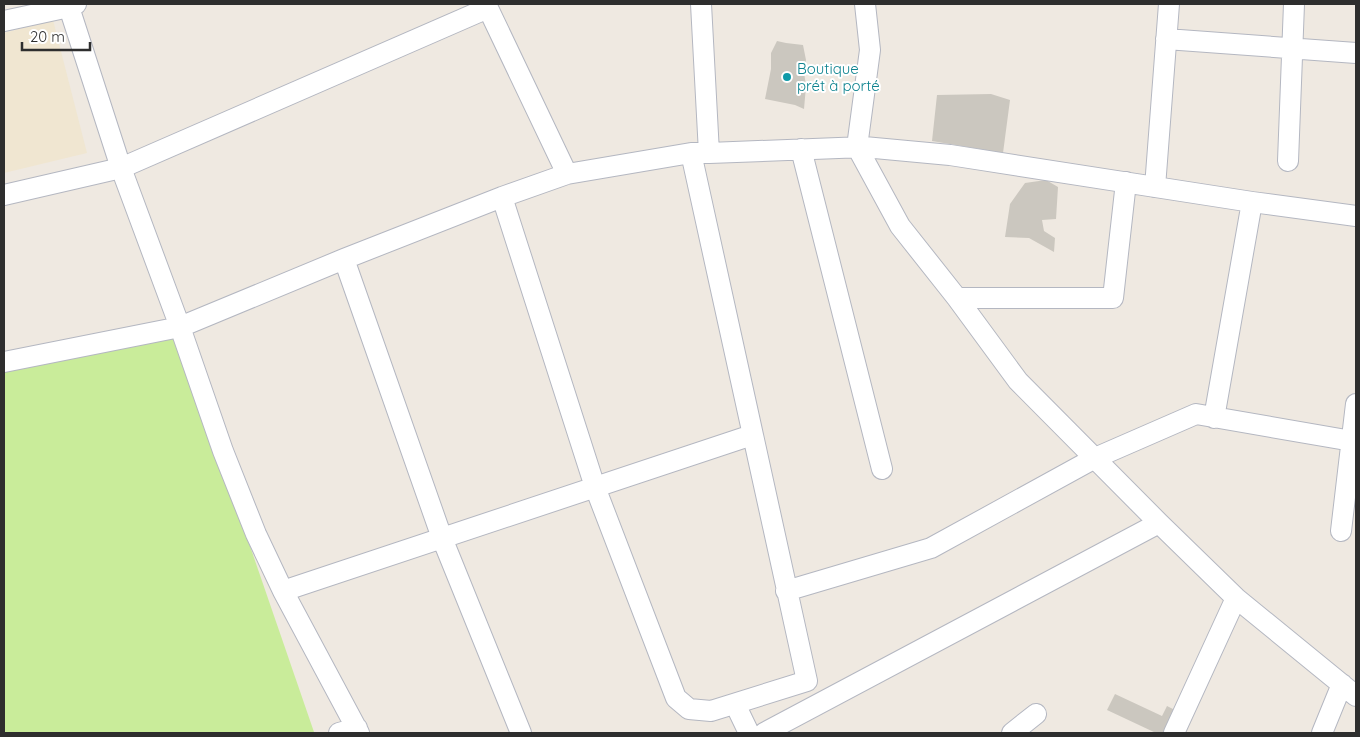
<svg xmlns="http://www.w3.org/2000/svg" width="1360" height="737" font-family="Quicksand,sans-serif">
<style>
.education{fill:#f0e6d1}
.pitch{fill:#c9ec9a}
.building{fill:#cbc7bf}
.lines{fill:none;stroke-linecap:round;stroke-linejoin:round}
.street-casing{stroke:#b4b7c1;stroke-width:22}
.street{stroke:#fff;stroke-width:20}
.culture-dot{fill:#0f9aa8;stroke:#fff;stroke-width:2}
.labels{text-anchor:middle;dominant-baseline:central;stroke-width:4;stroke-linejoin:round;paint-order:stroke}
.culture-label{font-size:15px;fill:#0d838f;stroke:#fff;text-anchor:start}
</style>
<rect width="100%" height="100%" fill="#efe9e1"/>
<!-- education -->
<path class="education" d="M53 20 87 153 4 173V33Z"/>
<!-- pitch -->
<path class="pitch" d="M176 331 314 732 309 733H4V371Z"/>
<!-- building -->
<path class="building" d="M777 41 786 43 803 45 806 60 804 72 806 86 804 109 795 105 765 99 771 69V53Z
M991 94 1010 100 1003 153 932 141 937 95Z
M1046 180 1058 187 1056 219 1042 220 1044 231 1055 238 1054 252 1029 238 1005 237 1010 204 1025 183Z
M1115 694 1162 716 1167 706 1179 712 1168 733H1156L1107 710Z"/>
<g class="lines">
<!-- street casing -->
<g class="street-casing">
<path id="street" d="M68 4 121 168 180 327 223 451 256 534 283 591 359 733
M486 4 567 174
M701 4 709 153
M865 4 870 50 857 147 900 226 957 298 1018 381 1159 523 1236 598 1356 696
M4 21 69 7 76 4
M1166 39 1356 53
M801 149 882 469
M1288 161 1294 4
M1155 187 1169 4
M4 195 121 168 488 8
M502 197 595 487 676 698 689 709 711 711 807 681 691 153
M344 259 442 538 521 733
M957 298H1113L1126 182
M4 362 180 327 344 259 502 197 567 174 691 153H709L864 147 950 155 1252 202 1356 216
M1214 418 1252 202
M1341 531 1356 404
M283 591 752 435
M786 591 931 548 1095 458 1196 414 1352 441
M735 704 749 733
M339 733 357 728
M764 733 1159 523
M1012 733 1036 714
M1174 733 1236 598
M1322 733 1342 684"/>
</g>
<!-- street -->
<use href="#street" class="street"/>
</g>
<!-- markers -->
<circle class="culture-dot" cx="787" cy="77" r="5"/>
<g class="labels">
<!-- culture labels -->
<g class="culture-label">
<text x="797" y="68">Boutique<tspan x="797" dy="17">prét à porté</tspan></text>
</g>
</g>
<!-- border -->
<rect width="1360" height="737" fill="none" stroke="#2e2e2e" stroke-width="10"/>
<!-- scale -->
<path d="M22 42v8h68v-8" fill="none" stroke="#2e2e2e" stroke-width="2.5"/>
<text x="30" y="42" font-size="15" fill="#2e2e2e" stroke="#ffffff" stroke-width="4" paint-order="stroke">20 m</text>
</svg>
